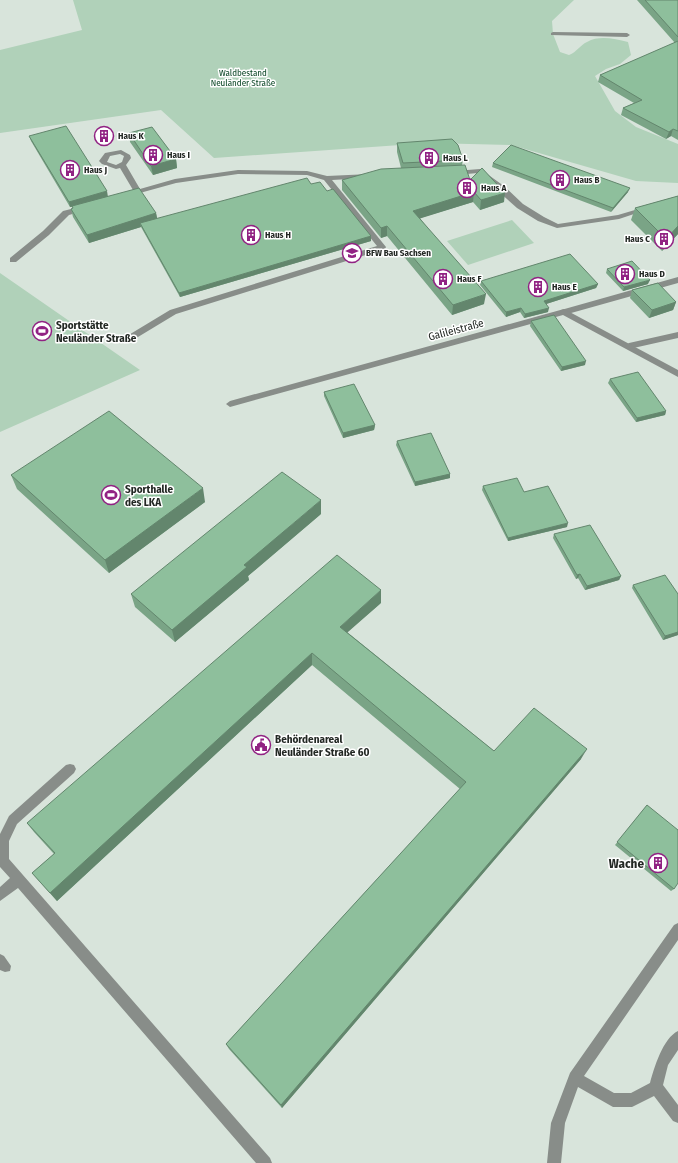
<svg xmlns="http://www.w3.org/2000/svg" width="678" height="1163" font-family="'Fira Sans Condensed',sans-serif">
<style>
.green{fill:#b0d1b9}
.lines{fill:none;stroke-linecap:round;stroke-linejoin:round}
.lane{fill:#888d89;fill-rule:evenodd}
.street{fill:#888d89;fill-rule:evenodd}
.wall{fill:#7aa486}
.shaded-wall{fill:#63866d}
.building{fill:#8ebf9c;stroke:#63866d}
.labels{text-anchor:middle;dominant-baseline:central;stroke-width:3;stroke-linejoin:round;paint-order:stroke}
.far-park-label{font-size:9px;fill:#0a4625;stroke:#fff}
.far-poi-label{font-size:9px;font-weight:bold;fill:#232824;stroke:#fff;text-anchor:start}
.poi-label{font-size:11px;font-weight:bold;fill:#232824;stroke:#fff;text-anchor:start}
.street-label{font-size:11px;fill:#232824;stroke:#fff}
.near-poi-label{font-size:13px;font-weight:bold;fill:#232824;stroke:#fff;text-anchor:end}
</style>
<rect width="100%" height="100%" fill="#d8e4db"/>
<!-- green -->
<path class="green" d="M73 0H574L552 21 553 34 560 52 569 55C577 52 580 45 587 42 600 35 614 39 628 42L631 55 620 64 606 69 595 76 615 111 636 127 678 144V183L636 181 511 145 429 143 214 158 161 110 0 133V50L82 30Z
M512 220 534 243 468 265 447 241Z
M0 273 140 370 0 432Z"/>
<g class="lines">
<!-- lane -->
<path class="lane" d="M553 32 627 33 630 35 627 37 551 35V33Z
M121 150 130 155 131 158 126 165 140 189 175 179 238 170 307 171 327 176 370 174V178H367L332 180 386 247 385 249 176 314 133 340H127L126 338 127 336 170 310 377 246 324 180 307 175 238 174 176 183 129 196H126V192L133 190 120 168 116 169 102 164 99 161 105 153ZM120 154 124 156 122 162 116 165 107 162 110 156Z
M480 169 504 186 523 204 544 217 558 224 618 215 645 207 649 209 619 219 557 228 538 221 517 208 478 173 455 175 451 173 455 171Z
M83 206 87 208 86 210 69 215 49 235 16 262H10V258L43 231 63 211Z
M678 277V283L564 315 560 312 561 310Z
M678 332V338L629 349 625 346 629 343Z
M70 764 74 765 76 769 74 773 17 824 9 841V859L270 1158 272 1163H256L18 888 0 901V887L10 878 0 867V834L9 816 66 765Z
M678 923V940L584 1076 614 1093H631L650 1083C654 1068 663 1038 678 1031V1050L668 1065 663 1085 678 1105V1123L673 1121 654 1096 632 1107H613L578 1087 565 1123 561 1163H547L551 1123 570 1073 674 925Z
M0 954 4 956 11 966 10 971 5 972 0 970Z"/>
<!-- street -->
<path class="street" d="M564 309 678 370V377L563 315 230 407 226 404 230 401Z"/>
</g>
<!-- wall -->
<path class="wall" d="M637 0H678V140L671 136 666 139 621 115 623 108 634 103 598 82 600 75 675 43Z
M129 133 176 159 177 168 153 175 130 142Z
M29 136 108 197 156 213 157 219 311 184 327 191 371 241 180 297 141 227 89 243 73 217 71 209 73 208 72 207H70L31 141Z
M397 143 463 160 462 165 470 180 504 202 480 210 473 202 420 218 484 304 452 315 387 236 381 238 342 190V180L401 168 397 152Z
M493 163 628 192 611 212 492 167Z
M678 196V234L662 251 631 220 635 208Z
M607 269 648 284 623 291 606 273Z
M481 281 598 284 596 288 546 304 548 312 524 318 520 312 506 317 480 285Z
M632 290 676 302 673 310 649 318 630 298Z
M531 321 585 365 561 371 530 326Z
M610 379 666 411 665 415 636 422 608 383Z
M324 392 375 425 374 430 343 438 324 396Z
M397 441 450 474V478L415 486 396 445Z
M11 475 205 502 109 573 17 489Z
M483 486 524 492 567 527 508 541 482 490Z
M321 514 248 576 249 580 175 642 135 607 131 594Z
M554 534 621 576 619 580 585 590 578 578 576 579 553 538Z
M633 585 678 594V635L663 640 632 588Z
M381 603 347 632 494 751 581 759 282 1108 229 1049 226 1044 460 789 312 665 57 901 32 873 54 854 34 832 27 823Z
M647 805 674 889 671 891 615 845Z"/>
<!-- shaded-wall -->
<path class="shaded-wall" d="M673 129 671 136 666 139 669 132Z
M176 159 177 168 153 175 151 166Z
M630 188 628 192 611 212 613 208Z
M107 191 108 197 70 207 69 202Z
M474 192 473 202 412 221 413 211Z
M505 193 504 202 480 210 481 200Z
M156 213 158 222 140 223 141 227 89 243 87 235Z
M387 226V236L381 238V228Z
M678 226V234L662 251 666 239Z
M371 236V241L180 297 179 293Z
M650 280 648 284 623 291 624 287Z
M598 284 596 288 543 305 544 301Z
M486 294 484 304 452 315 453 305Z
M676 302 673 310 649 318 652 310Z
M521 308 520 312 506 317V312Z
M549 308 548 312 524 318 525 314Z
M586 361 585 365 561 371 562 367Z
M666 411 665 415 636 422 637 418Z
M375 425 374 430 343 438V433Z
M450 474V478L415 486V482Z
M203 488 205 502 109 573 105 560Z
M321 500V514L248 576 249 580 175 642 172 630 244 565Z
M568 523 567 527 508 541V538Z
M580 574 578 578 576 579 577 575Z
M621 576 619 580 585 590 587 586Z
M381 590V603L340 639V627Z
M678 632V635L663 640 665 636Z
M312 653V665L57 901 50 893Z
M587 749 581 759 282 1108 281 1105Z"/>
<!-- building -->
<path class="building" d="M645 0H678V37Z
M678 41V131L673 129 669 132 623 108 642 100 600 75Z
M66 126 107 191 69 202 29 136Z
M152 127 176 159 151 166 129 133Z
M452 139 458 145 463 160 403 163 397 143Z
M511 145 630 188 613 208 493 163Z
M465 165 470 180 482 168 505 193 481 200 474 192 413 211 486 294 453 305 387 226 381 228 342 180 381 169Z
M307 178 311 184 320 182 327 191 333 189 371 236 179 293 140 223Z
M139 188 156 213 87 235 71 209 73 208 72 206Z
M678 196V226L666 239 635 208Z
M570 254 598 284 544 301 549 308 525 314 521 308 506 312 481 281Z
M632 261 650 280 624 287 607 269Z
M658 283 676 302 652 310 632 290Z
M554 315 586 361 562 367 531 321Z
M638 372 666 411 637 418 610 379Z
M354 384 375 425 343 433 324 392Z
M109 411 203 488 105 560 11 475Z
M431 433 450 474 415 482 397 441Z
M282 472 321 500 244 565 247 567 172 630 131 594Z
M517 478 524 492 548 486 568 523 508 538 483 486Z
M590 525 621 576 587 586 580 574 577 575 554 534Z
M337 555 381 590 340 627 494 751 534 708 587 749 281 1105 226 1044 466 782 312 653 50 893 32 873 55 853 27 823Z
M665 575 678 594V632L665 636 633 585Z
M647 805 678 830V883L674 889 617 842Z"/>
<!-- icons -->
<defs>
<g id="building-ring" transform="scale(1)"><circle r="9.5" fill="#fff" stroke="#912283" stroke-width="1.5"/><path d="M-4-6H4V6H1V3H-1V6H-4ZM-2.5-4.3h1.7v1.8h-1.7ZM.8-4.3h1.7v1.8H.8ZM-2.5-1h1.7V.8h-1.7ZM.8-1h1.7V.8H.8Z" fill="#912283"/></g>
<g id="school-ring" transform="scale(1)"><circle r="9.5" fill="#fff" stroke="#912283" stroke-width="1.5"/><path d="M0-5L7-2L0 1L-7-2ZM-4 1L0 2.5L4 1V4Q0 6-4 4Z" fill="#912283"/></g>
<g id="stadium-ring" transform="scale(1)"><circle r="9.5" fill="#fff" stroke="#912283" stroke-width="1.5"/><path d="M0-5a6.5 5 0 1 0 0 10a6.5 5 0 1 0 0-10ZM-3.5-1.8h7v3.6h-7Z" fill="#912283"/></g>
<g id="civic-ring" transform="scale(1)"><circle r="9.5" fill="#fff" stroke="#912283" stroke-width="1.5"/><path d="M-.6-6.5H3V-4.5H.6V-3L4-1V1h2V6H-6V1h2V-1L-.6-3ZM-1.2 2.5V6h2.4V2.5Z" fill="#912283"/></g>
</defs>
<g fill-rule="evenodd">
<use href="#building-ring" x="104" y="136"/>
<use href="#building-ring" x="153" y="155"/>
<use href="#building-ring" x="429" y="158"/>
<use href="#building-ring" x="70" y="170"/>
<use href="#building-ring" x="560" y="180"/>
<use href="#building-ring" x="467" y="188"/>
<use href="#building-ring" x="251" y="235"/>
<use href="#building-ring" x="664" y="239"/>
<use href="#school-ring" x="352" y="253"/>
<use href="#building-ring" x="625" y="274"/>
<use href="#building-ring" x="443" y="279"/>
<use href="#building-ring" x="538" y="287"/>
<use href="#stadium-ring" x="42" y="331"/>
<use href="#stadium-ring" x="111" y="495"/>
<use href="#civic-ring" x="261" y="745"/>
<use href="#building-ring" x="658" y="863"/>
</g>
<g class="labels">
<!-- far-park labels -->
<g class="far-park-label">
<text x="243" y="73">Waldbestand<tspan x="243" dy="10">Neuländer Straße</tspan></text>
</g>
<!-- far-poi labels -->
<g class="far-poi-label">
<text x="118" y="136">Haus K</text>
<text x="167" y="155">Haus I</text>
<text x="443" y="158">Haus L</text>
<text x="84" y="170">Haus J</text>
<text x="574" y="180">Haus B</text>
<text x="481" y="188">Haus A</text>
<text x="265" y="235">Haus H</text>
<text x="650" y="239" text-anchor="end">Haus C</text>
<text x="366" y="253">BFW Bau Sachsen</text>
<text x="639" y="274">Haus D</text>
<text x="457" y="279">Haus F</text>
<text x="552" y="287">Haus E</text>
</g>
<!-- poi labels -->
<g class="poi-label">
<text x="56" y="325">Sportstätte<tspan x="56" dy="13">Neuländer Straße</tspan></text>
<text x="125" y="489">Sporthalle<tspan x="125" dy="13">des LKA</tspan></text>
<text x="275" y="739">Behördenareal<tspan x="275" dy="13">Neuländer Straße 60</tspan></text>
</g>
<!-- street labels -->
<g class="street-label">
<text transform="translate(456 330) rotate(-15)">Galileistraße</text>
</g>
<!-- near-poi labels -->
<g class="near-poi-label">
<text x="644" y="863">Wache</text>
</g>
</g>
</svg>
